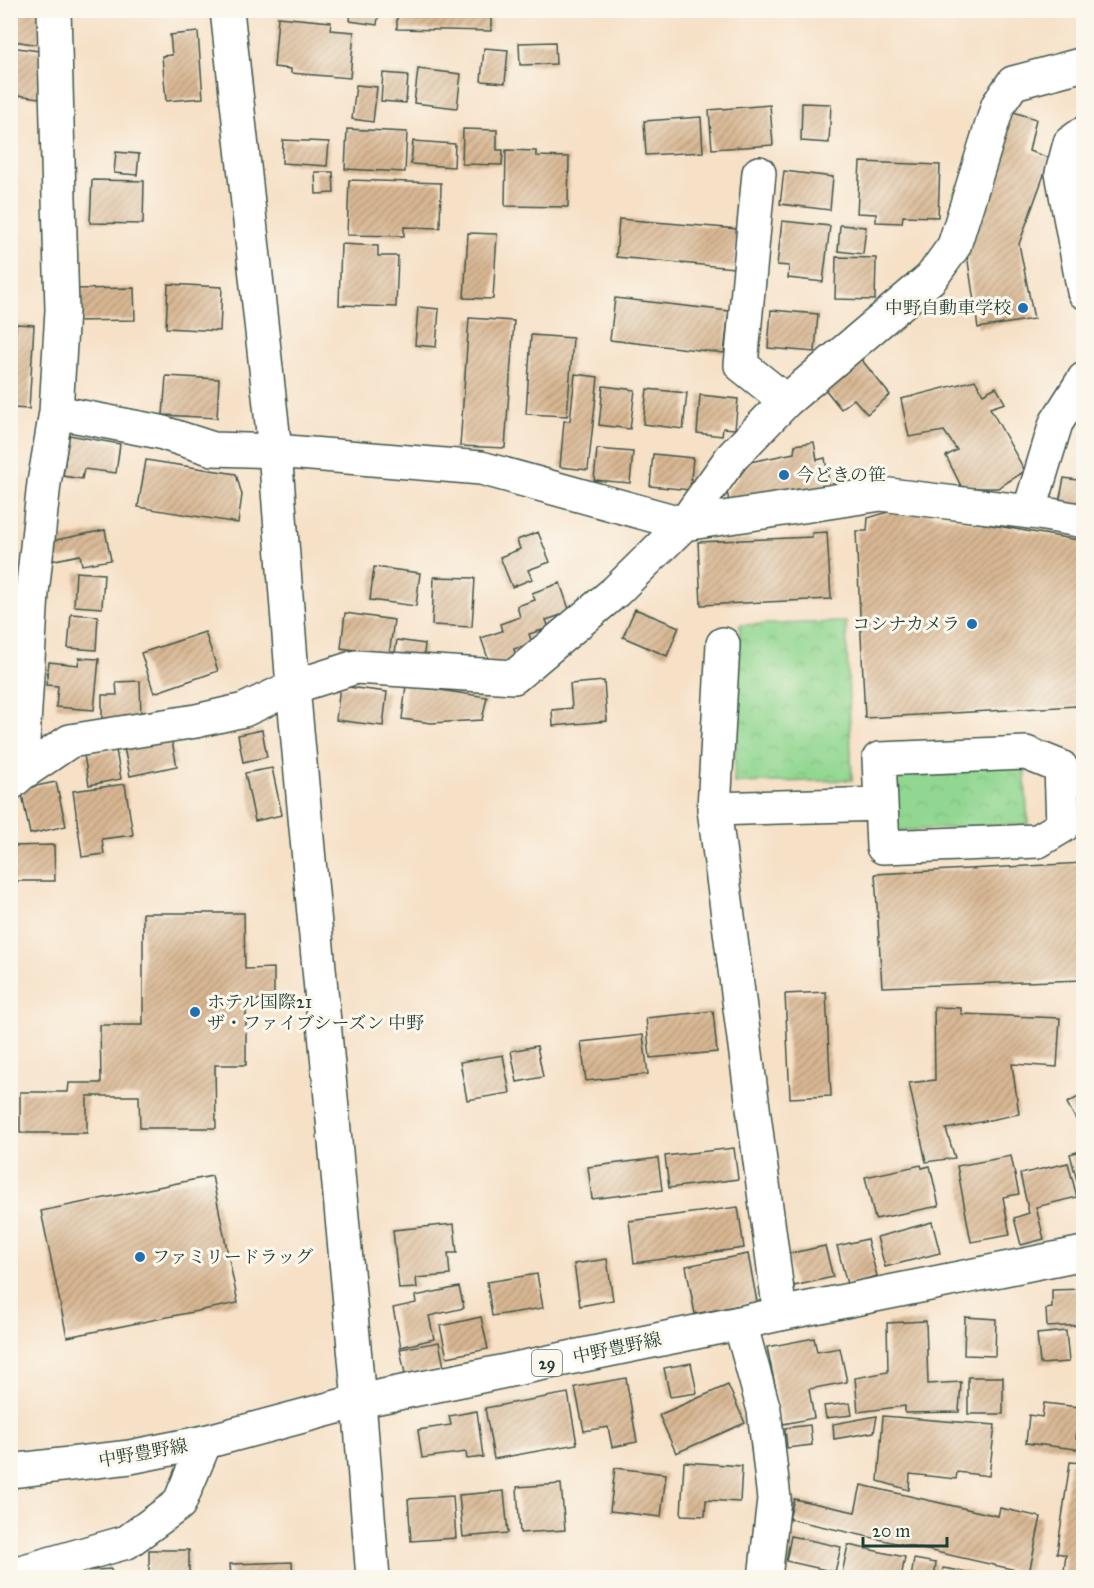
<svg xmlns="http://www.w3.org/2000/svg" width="1094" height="1588" font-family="'IM FELL Great Primer','Noto Serif JP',serif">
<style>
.park{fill:url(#park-crowns);stroke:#588a62;stroke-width:1.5}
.building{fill:url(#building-hatch)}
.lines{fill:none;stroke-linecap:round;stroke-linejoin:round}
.minor-casing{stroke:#3f554a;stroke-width:36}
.major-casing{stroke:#3f554a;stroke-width:36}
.minor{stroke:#fff;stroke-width:33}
.major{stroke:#fff;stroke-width:33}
.poi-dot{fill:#1f6fb2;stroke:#fbf7ec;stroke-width:2}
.labels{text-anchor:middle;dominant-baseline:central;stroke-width:6;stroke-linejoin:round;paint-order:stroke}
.shield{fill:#fbf7ec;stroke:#61756b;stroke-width:1.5}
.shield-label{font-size:16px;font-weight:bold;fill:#1f3d34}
.poi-label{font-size:18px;fill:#1f3d34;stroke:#fbf7ec;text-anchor:start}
.street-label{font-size:18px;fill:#1f3d34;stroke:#fbf7ec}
</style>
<defs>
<pattern id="park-crowns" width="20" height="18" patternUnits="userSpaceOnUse" patternTransform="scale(1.5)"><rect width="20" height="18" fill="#92d791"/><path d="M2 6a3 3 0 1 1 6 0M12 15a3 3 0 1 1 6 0" fill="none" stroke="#7db97e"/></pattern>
<pattern id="building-hatch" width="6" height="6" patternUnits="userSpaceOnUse" patternTransform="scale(1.5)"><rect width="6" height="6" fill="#d9b793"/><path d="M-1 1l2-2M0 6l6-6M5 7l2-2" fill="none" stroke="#af9679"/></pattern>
</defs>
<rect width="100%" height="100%" fill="#fbf7ec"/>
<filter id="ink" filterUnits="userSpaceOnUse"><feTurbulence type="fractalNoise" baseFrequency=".0167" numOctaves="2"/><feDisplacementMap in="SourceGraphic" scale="12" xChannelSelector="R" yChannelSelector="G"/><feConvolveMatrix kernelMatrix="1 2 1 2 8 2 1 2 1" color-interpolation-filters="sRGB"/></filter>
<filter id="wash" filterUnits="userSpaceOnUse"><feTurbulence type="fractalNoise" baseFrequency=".008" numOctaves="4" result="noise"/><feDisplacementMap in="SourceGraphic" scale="24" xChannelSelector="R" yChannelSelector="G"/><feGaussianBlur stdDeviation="1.35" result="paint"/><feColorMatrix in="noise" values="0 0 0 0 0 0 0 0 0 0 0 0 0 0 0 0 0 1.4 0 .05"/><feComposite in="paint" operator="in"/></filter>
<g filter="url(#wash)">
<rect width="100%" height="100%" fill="#f6e0c6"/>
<!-- park -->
<path class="park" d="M846 622 852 780 734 783 740 625Z
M1024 764 1028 824 895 831 893 771Z"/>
<g id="blocks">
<!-- building -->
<path class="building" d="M18 10H44L39 45 14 41Z
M351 10H379L377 25 350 21Z
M397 10H491V31L397 29Z
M278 17 331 22 330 30 354 32 350 78 291 73V69L274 67Z
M198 32 203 98 166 101 162 56 172 55 170 35Z
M555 42 556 64 520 65 519 43Z
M10 47 46 52 39 98 10 94Z
M484 48 508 50 505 83 481 81Z
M418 69 461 74 457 108 414 103Z
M383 73 408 75 406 103 381 101Z
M356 85 377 87 373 122 352 119Z
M802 103 831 104 829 143 801 141Z
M770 105 773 145 712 149 709 110Z
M1007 110 1036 119 1029 151 1050 158 1019 244 1034 319 978 328 966 248Z
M701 117 703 152 646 155 644 121Z
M347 129 407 132 405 172 345 169Z
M463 129 497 130V150H503L502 165 462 164Z
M283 140 329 142 327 166 282 163Z
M413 141 455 144 454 167 411 164Z
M506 150 536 151V156L569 157 568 207 505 206Z
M116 152 139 154 137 175 114 173Z
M860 162 940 165 938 217 903 216 902 223 876 222V214L857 213Z
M784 171 833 177 830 210 780 204Z
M315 172H333L334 193 316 194Z
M92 180 144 181 143 224 90 223Z
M349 180 441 183 440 228 404 227V236L347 235Z
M619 219 738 229 734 268 616 257Z
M782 221 830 226 823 282 788 278 789 266 777 265Z
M840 225 866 227 863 254 838 251Z
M468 233 497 234 493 299 464 298Z
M341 244 378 246V256H398L396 307 339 305Z
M836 257 876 258 875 300 835 299Z
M168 284 222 287 220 331 166 328Z
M134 288 135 320 75 321 74 289Z
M615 298 729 311 724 353 610 340Z
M418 307 439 309 436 347 415 345Z
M771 310 818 314 815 352 768 348Z
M469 318 514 321 505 448 460 446Z
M16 324 34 325 29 409 12 408Z
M531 335 573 338 567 416 526 414Z
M861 359 890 395 867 414 854 399 841 409 825 389Z
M575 374 598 377 588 470 560 467 564 421H570Z
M166 376 219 379 217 418 163 415Z
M975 380 983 394 996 387 1005 403 990 408 1025 471 998 488H962L946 456 957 450 944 431 909 437 901 399Z
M603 386 635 390 630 429 599 425Z
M647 389 687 393 683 429 643 424Z
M700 395 738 399 735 429 723 428 722 436 697 433Z
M69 435 120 444 116 473 84 469 82 479 63 476Z
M814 442 817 460 825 458 830 488 730 506 727 492 750 462 794 453 795 445Z
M597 449 633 452 630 483 594 480Z
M653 454 693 458 690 490 650 486Z
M146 460 236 474 242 495 238 523 138 507Z
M1064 478 1084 481V507L1059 503Z
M898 509 1084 541V718L1077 706 865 718 856 531H867L868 518Z
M105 530 111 560 82 565 80 555 50 561 46 542Z
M538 532 550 562 528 570 532 579 512 587 500 557 520 549 517 540Z
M827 532 831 599 701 605 698 542 812 537V533Z
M374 567 420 573 416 606 370 600Z
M76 572 104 574 102 608 74 606Z
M434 577 475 578 472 627 432 625Z
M560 583 570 612 546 620 549 628 529 634 532 643 514 649 516 658 491 667 481 638 502 631 500 624 520 617 517 606 535 600 532 593Z
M635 609 679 627 667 656 623 637Z
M345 613 394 620 389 655 341 648Z
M71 614 98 616 96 650 68 648Z
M205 632 218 671 154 693 141 653Z
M397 640 425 644 423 663 394 659Z
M79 658 99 659 94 710 56 707 58 686 46 685 49 662 78 665Z
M140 681 141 719 102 720V695H117L116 682Z
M604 681 607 721 553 726 552 710 572 708 570 684Z
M406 685 487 697 482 720 431 723 402 719Z
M340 686 387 692 383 726 336 720Z
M262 730 267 757 243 762 238 735Z
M171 737 177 766 130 776 124 748Z
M116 750 121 779 89 785 84 755Z
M272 768 282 815 255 821 245 773Z
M56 782 66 826 30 834 21 789Z
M125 784 133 835 102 839 104 854 82 857 73 791Z
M54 845 55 881H10V846Z
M1084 863V980L882 987 875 874Z
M143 913H244L245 969 274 968V1000H246V1065H215L216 1128H140L139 1096H87V1133H20V1092H68L69 1083H101L100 1025H143Z
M826 992 831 1096 790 1098 785 994Z
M934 1007 961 1008V1014L1060 1018 1057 1067 1012 1064 1019 1114 946 1129 955 1158 926 1162 909 1083 935 1080Z
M713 1011 717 1052 650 1058 646 1018Z
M643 1035 648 1074 586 1081 581 1042Z
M537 1046 543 1077 517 1082 511 1051Z
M503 1055 510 1093 467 1100 460 1062Z
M1084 1094V1134L1067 1103Z
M734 1148 738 1179 669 1188 665 1156Z
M1084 1150V1196H1081L1070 1154Z
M1011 1156 1019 1194 1003 1197 1010 1235 971 1242 957 1166Z
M658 1158 662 1190 592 1199 588 1167Z
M1068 1163 1077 1197 1036 1207 1044 1239 1021 1245 1014 1218 1029 1213 1020 1174Z
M921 1165 922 1168 930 1166 939 1206 875 1219 865 1177Z
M212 1176 238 1303 67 1337 41 1211Z
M738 1207 744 1248 634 1263 629 1221Z
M932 1222 940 1253 885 1267 877 1237Z
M454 1224 457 1253H448L450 1275 416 1278 417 1288 399 1289 393 1230Z
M867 1239 877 1276 847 1284 837 1246Z
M825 1246 833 1277 794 1286 787 1254Z
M748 1254 757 1302 695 1314 686 1266Z
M607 1259 613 1300 580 1306 574 1264Z
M537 1274 543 1308 492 1316 487 1282Z
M459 1287 464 1308 429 1316 434 1339 401 1347 393 1308 416 1303 415 1296Z
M1083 1289 1084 1325 1047 1327 1046 1309 1052 1308V1290Z
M481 1317 488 1349 447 1357 440 1326Z
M965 1317 996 1319 995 1356 964 1355Z
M926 1321 928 1384 961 1382 959 1412 905 1413V1406L858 1412 855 1378 888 1372 887 1323Z
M1066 1331 1069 1362 1040 1364 1037 1334Z
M814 1338 817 1352 840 1348 847 1382 809 1389 814 1418 783 1424 767 1347Z
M439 1342 444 1367 405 1374 400 1349Z
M691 1363 697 1393 670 1397 664 1368Z
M968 1377H1003V1414H968Z
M626 1378 637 1442 612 1447 608 1427 584 1431 575 1387Z
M728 1385 745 1423 676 1453 659 1415Z
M568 1393 577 1444 494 1459 485 1408Z
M850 1403 852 1415 826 1418 824 1406Z
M1044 1403 1079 1407 1076 1439H1084V1450L1026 1443 1029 1415 1042 1417Z
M477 1411 483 1457 467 1459 466 1452 422 1458 418 1430 451 1425 449 1416Z
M877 1416 874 1432 834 1439 833 1424Z
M883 1416 995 1425 989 1476 957 1472 956 1479 910 1474 909 1490 878 1481Z
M810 1425 812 1445 787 1448 785 1428Z
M684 1462 742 1466 740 1502 706 1500 705 1516 681 1515Z
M1070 1462 1084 1463V1578H1063L1066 1555 1057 1553Z
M615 1468 666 1474 661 1517 610 1511Z
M561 1484 565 1530 520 1533 517 1487Z
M861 1485 998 1516 1000 1508 1041 1517 1029 1573 789 1519 794 1499 855 1512Z
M504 1491 508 1533 463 1537 459 1495Z
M453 1496 456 1538 411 1541 408 1499Z
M791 1536 841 1547 835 1572 786 1561Z
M848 1545 905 1557 901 1578H841Z
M149 1550H189V1578H149Z
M914 1559 936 1563 934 1578H911Z
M292 1562 293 1578H231L230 1564Z
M943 1568 991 1576V1578H941Z
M111 1569 112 1575 137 1574V1578H47L46 1573Z
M813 1573 832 1576V1578H812Z"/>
</g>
</g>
<g filter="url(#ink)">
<use href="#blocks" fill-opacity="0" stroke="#3f554a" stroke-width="1.5"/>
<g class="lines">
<!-- minor casing -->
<g class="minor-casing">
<path id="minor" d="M227 10 275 451 293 687 359 1401 373 1578
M1084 133 1070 143 1062 173 1084 292
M759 173 741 365 786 401
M56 412 160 432 213 449 275 451 481 468 684 524 881 494 1039 513 1084 521
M1029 512 1056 423 1084 379
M723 644 714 809 780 1314
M1026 753 1061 767 1063 826 1038 841 883 847 879 759Z
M21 774 32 593 44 483 56 412 62 310 54 10
M10 784 21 774 70 741 196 721 244 710 293 687 356 667 514 677 616 591 684 524 731 458 786 401 931 278 954 246 998 105 1013 83 1084 64
M714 809 881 804
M740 1323 764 1410 774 1499 765 1578
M10 1575 127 1542 179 1504 205 1442"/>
</g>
<!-- major casing -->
<g class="major-casing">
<path id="major" d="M10 1471 130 1457 205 1442 359 1401 740 1323 780 1314 1084 1253"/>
</g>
<!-- minor -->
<use href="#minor" class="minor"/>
<!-- major -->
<use href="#major" class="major"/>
</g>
</g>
<!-- markers -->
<g class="poi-dot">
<circle cx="1023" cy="308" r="6"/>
<circle cx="784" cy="475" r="6"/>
<circle cx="972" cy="624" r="6"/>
<circle cx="195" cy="1012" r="6"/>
<circle cx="140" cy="1257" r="6"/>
</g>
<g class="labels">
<!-- shield labels -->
<rect class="shield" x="532" y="1350" width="30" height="26" rx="4.5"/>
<g class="shield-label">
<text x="547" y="1363">29</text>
</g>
<!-- poi labels -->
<g class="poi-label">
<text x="1011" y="308" text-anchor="end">中野自動車学校</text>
<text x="796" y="475">今どきの笹</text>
<text x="960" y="624" text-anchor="end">コシナカメラ</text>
<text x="207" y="1002">ホテル国際21<tspan x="207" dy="21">ザ・ファイブシーズン 中野</tspan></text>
<text x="152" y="1257">ファミリードラッグ</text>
</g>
<!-- street labels -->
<g class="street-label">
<text transform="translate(617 1348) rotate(-12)">中野豊野線</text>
<text transform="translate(143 1453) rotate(-10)">中野豊野線</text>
</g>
</g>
<!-- margin -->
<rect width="1094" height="1588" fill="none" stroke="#fbf7ec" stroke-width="36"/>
<!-- scale -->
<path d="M863 1537v9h84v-9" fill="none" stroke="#1f3d34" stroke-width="3"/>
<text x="872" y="1537" font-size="18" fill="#1f3d34" stroke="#fbf7ec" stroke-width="4.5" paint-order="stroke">20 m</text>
</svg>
